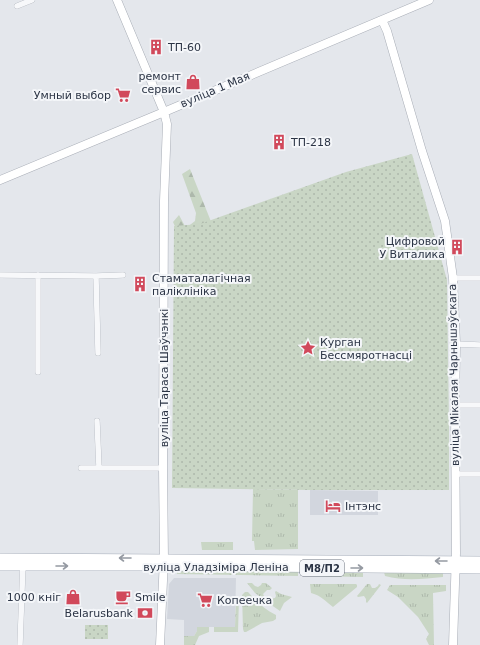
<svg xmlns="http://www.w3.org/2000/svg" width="480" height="645" font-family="'DejaVu Sans',sans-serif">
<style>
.built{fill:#d2d6de}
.grass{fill:url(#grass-tufts)}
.forest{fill:url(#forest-firs)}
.park{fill:url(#park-dots)}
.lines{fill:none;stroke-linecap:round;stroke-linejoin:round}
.street-casing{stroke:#a9aeb7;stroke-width:6}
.secondary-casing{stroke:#a9aeb7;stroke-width:9}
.primary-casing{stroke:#a3abb8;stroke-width:10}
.street{stroke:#f7f8fa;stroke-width:5.5}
.secondary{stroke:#fff;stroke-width:8}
.primary{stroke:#fff;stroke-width:9}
.oneway{stroke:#959aa2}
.labels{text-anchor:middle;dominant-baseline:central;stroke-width:4;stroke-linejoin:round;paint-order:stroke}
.shield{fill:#f4f6f9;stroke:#676e7b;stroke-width:1}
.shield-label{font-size:10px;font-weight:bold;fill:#2b3445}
.poi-label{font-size:11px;fill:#2b3445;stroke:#f4f6f9;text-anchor:start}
.street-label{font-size:11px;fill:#2b3445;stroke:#f4f6f9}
</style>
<defs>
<pattern id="grass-tufts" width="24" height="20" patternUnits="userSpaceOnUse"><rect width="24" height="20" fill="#c9d6c5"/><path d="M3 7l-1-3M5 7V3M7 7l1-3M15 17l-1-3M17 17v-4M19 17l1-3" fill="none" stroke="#adb8ab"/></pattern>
<pattern id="forest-firs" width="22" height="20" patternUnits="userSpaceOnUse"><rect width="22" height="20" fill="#c9d6c5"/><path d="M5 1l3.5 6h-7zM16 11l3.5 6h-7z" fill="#adb8ab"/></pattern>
<pattern id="park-dots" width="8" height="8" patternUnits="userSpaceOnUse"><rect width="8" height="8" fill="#c9d6c5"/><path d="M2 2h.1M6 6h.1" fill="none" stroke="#adb8ab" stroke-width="1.8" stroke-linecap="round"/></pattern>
</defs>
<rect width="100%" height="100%" fill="#e4e7ec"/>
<!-- built -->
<path class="built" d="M310 490 378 491V515H310Z
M174 578H236L235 627H198L197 631 194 636H184V620L167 619 169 584Z"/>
<!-- grass -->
<path class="grass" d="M253 489 298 490V549L255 550 254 541H252Z
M201 542H233V550H202Z
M176 570 298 571V576L177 574Z
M311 572H363V577L311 576Z
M384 572 443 573V577C423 579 404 581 385 576Z
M247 583H252L255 586 258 587 261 585 262 583H266L272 588 270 590H267L263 594 264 596 262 598 255 593Z
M310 584H356L357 585V587L333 607C325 601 322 596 311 593Z
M367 584H370L372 588H375L378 586 379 584 381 585 367 603 366 602V599L364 596 358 597 357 596Z
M390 585H446V591L433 593 434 645H429L426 639 429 634 418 617 398 597 387 590Z
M276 591 281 594 292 597 284 603 280 611 267 602 269 599 275 598 276 596 275 592Z
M245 592H248C256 601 264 609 276 615V619L273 621 262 623 246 632H244L243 629 242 595Z
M239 598 238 632H214V627H235L236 599Z
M197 627H209V632L199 636 195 645H184V636H194L197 631Z"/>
<!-- forest -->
<path class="forest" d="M190 169 212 224 177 231 173 222 179 215 186 228 195 221 196 213 182 174Z"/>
<!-- park -->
<path class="park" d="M412 154 447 280 449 426V490H310L172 488 174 226 200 224 346 172Z
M85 625H108V639H85Z"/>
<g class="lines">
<!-- street casing -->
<g class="street-casing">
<path id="street" d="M17 6 32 0
M0 275 96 276 123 275
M96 276 98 353
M453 278H480
M456 344 480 345
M38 372V275
M455 405H480
M97 421 99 468
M81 468H163
M456 474H480
M20 645 23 564"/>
</g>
<!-- secondary casing -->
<g class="secondary-casing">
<path id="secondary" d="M117 0 164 112 167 124 164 201 163 468 164 559 160 645
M382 20 387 31 422 151 445 221 453 278 456 344 455 405 456 553 453 645
M0 180 164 112 429 0"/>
</g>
<!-- primary casing -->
<g class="primary-casing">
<path id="primary" d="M0 558 480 561
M0 566H152L480 569"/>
</g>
<!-- street -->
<use href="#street" class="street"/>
<!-- secondary -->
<use href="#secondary" class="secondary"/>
<!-- primary -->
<use href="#primary" class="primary"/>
</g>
<!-- one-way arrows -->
<defs><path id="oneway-shaft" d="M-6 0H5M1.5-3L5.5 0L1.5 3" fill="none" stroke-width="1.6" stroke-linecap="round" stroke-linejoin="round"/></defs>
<g class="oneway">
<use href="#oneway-shaft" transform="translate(125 558) rotate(-180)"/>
<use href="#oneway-shaft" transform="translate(441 561) rotate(-180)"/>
<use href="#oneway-shaft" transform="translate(62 566)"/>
<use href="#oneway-shaft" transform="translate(357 568)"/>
</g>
<!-- icons -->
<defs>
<g id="building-bare" transform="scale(1.2)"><path d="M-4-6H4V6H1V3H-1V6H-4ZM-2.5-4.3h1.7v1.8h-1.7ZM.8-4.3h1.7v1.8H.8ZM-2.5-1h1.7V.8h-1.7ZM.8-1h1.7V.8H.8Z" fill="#d1495b" stroke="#f4f6f9" stroke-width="2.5" paint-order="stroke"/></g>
<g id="shop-bare" transform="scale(1.2)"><path d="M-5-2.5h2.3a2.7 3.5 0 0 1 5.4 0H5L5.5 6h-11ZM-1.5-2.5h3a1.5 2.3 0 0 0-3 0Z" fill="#d1495b" stroke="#f4f6f9" stroke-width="2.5" paint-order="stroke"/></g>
<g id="supermarket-bare" transform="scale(1.2)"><path d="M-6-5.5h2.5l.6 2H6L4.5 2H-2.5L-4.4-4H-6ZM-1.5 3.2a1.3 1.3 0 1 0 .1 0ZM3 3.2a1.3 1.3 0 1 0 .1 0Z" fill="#d1495b" stroke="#f4f6f9" stroke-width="2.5" paint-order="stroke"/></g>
<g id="sight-bare" transform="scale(1.2)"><path d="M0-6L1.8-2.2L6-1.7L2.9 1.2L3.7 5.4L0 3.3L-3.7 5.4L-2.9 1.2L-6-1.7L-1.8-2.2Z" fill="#d1495b" stroke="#f4f6f9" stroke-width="2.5" paint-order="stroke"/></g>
<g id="hotel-bare" transform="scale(1.2)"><path d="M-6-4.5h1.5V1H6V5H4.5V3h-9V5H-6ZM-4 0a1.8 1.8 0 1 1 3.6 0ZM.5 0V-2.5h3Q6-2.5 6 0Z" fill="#d1495b" stroke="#f4f6f9" stroke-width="2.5" paint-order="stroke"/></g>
<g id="cafe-bare" transform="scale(1.2)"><path d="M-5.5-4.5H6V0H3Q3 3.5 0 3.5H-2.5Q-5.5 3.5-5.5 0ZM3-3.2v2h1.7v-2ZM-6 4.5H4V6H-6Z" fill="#d1495b" stroke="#f4f6f9" stroke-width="2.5" paint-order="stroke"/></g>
<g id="bank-bare" transform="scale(1.2)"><path d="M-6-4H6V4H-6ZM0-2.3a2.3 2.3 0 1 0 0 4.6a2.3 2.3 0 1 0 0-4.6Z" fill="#d1495b" stroke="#f4f6f9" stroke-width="2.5" paint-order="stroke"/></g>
</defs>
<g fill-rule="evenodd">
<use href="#building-bare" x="156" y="47"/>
<use href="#shop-bare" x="193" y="82"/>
<use href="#supermarket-bare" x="123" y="95"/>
<use href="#building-bare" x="279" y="142"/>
<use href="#building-bare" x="457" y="247"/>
<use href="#building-bare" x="140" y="284"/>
<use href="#sight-bare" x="308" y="348"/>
<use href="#hotel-bare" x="333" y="506"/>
<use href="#shop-bare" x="73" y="597"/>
<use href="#cafe-bare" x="123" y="597"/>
<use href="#supermarket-bare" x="205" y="600"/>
<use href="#bank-bare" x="145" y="613"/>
</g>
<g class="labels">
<!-- shield labels -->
<rect class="shield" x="300" y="560" width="44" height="16" rx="3"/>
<g class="shield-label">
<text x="322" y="568">М8/П2</text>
</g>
<!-- poi labels -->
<g class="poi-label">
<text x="168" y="47">ТП-60</text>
<text x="181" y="76" text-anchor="end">ремонт<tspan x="181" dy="13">сервис</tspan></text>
<text x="111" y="95" text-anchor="end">Умный выбор</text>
<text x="291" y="142">ТП-218</text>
<text x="445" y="241" text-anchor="end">Цифровой<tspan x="445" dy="13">У Виталика</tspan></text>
<text x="152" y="278">Стаматалагічная<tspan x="152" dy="13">паліклініка</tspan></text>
<text x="320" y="342">Курган<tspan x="320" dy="13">Бессмяротнасці</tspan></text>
<text x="345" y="506">Інтэнс</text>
<text x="61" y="597" text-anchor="end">1000 кніг</text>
<text x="135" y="597">Smile</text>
<text x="217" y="600">Копеечка</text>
<text x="133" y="613" text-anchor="end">Belarusbank</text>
</g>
<!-- street labels -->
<g class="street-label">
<text transform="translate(215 90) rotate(-23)">вуліца 1 Мая</text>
<text transform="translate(454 375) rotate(-91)">вуліца Мікалая Чарнышэўскага</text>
<text transform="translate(164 378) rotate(-90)">вуліца Тараса Шаўчэнкі</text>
<text x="216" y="567">вуліца Уладзіміра Леніна</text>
</g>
</g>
</svg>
